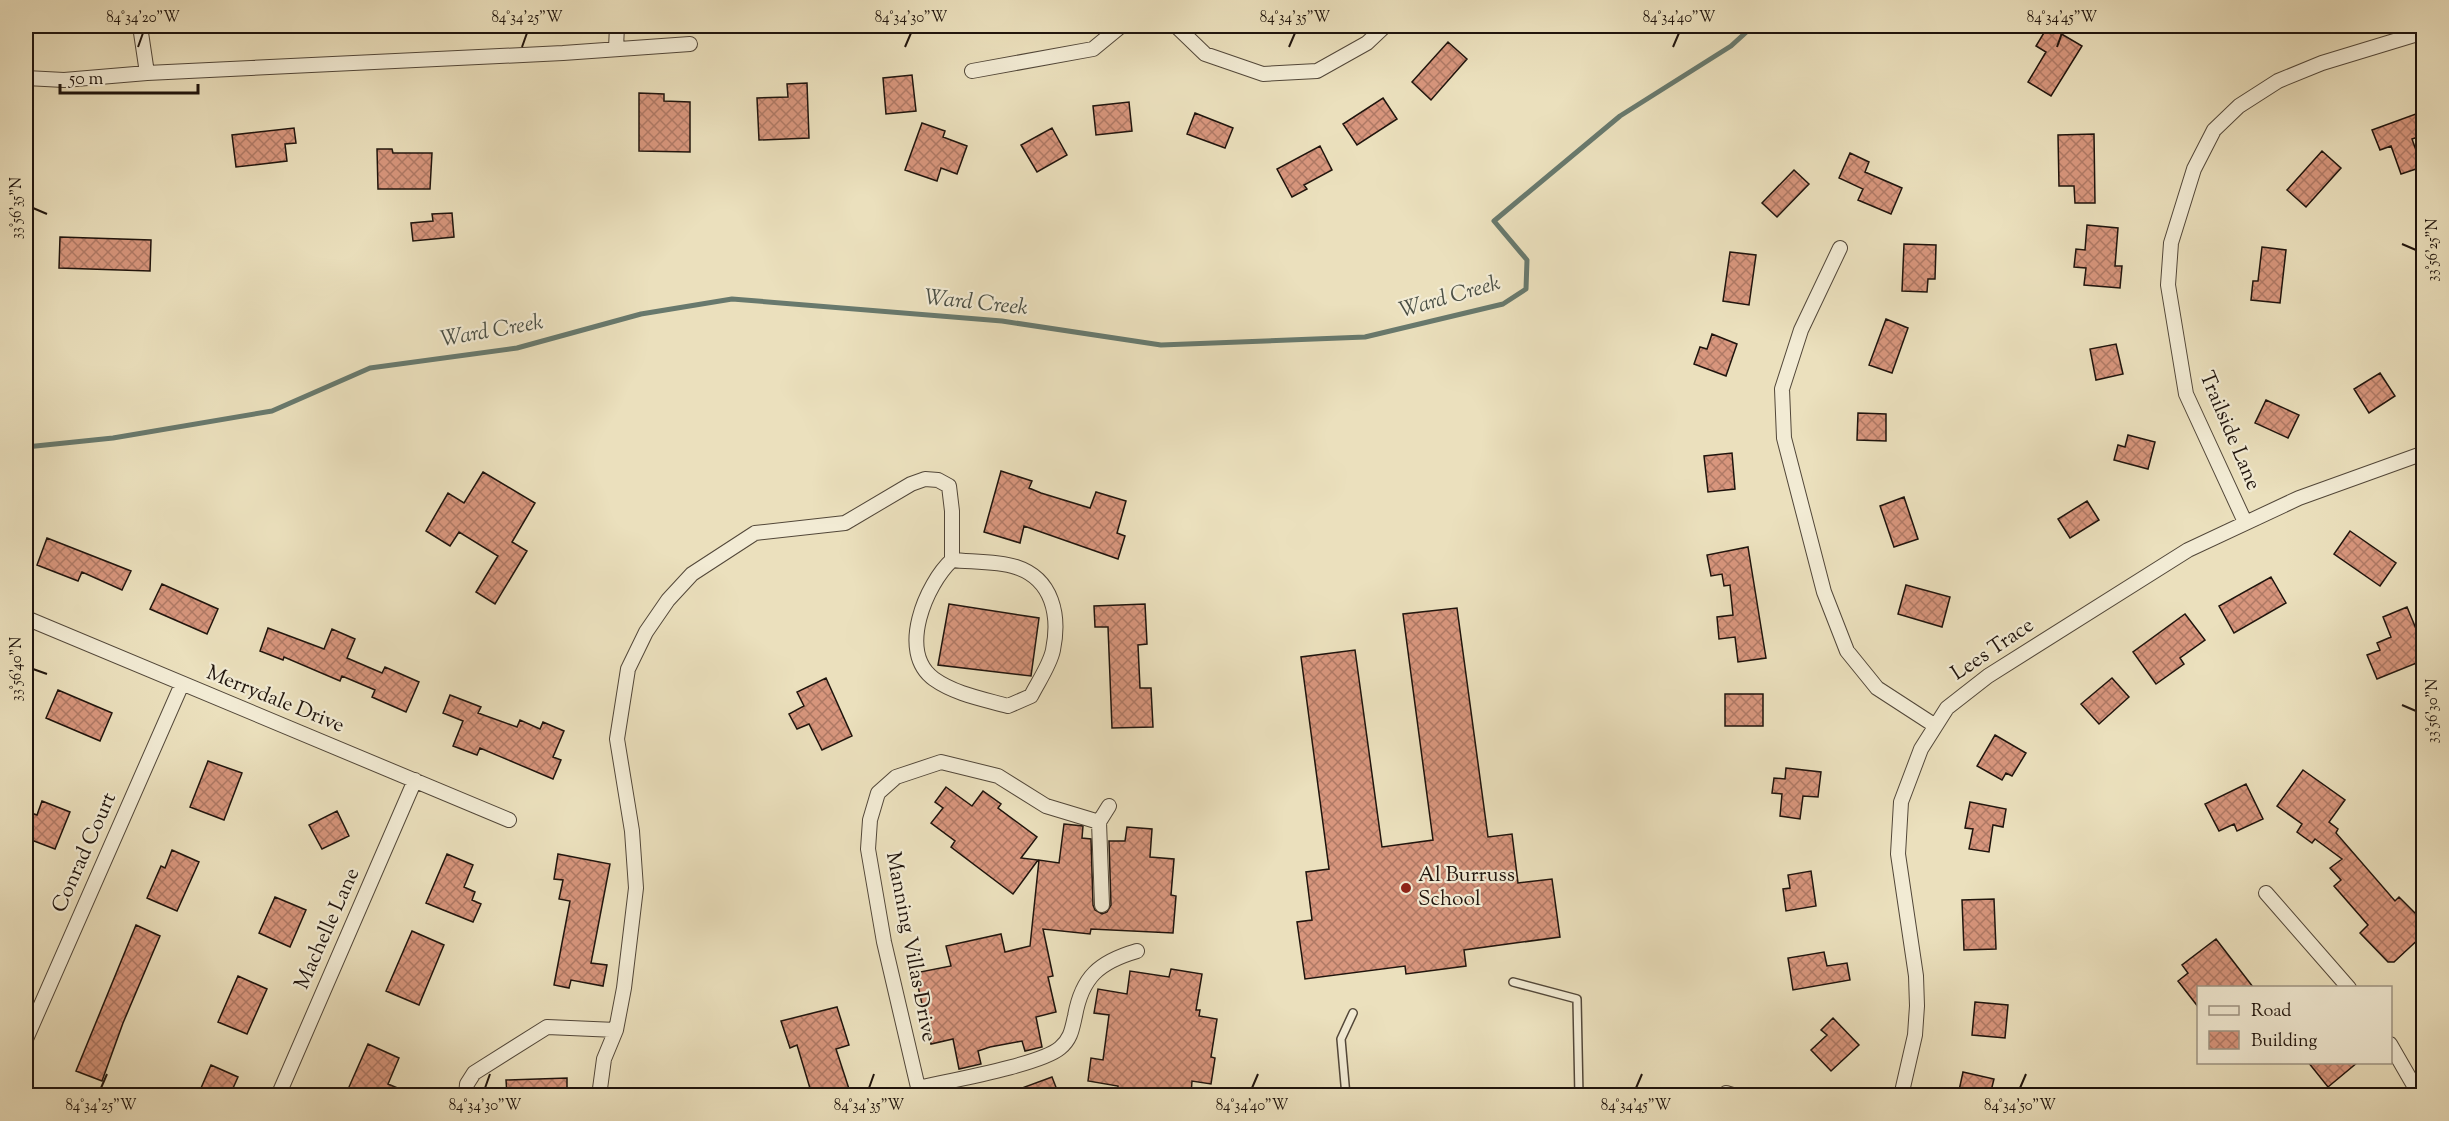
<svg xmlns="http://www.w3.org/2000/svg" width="2449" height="1121" font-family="'Sorts Mill Goudy',serif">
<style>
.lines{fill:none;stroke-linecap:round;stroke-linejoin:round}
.stream{stroke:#68796d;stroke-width:5}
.building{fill:url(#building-cross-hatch);stroke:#1f140d;stroke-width:1.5}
.lane-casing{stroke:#524739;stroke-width:10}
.street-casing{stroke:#524739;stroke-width:16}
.lane{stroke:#f2ebd4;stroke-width:7}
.street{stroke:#f2ebd4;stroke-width:14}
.ticks{fill:none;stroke:#1f140d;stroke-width:2}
.poi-dot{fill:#8f2418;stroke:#f2ebd4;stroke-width:2}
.labels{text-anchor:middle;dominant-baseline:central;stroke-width:4.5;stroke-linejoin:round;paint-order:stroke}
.street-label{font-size:21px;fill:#1f140d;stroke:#f2ebd4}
.poi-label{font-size:21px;fill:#1f140d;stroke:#f2ebd4;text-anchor:start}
.water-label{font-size:22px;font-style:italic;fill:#4a4f45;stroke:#f2ebd4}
.neatline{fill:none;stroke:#1f140d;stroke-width:2}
.ticks-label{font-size:15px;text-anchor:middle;fill:#1f140d}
</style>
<defs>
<pattern id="building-cross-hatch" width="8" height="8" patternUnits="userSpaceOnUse" patternTransform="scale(1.5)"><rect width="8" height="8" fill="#d8967d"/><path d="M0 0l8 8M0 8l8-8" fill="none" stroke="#af7965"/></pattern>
</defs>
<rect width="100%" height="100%" fill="#ebe0bd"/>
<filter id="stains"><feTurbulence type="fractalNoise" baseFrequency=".00333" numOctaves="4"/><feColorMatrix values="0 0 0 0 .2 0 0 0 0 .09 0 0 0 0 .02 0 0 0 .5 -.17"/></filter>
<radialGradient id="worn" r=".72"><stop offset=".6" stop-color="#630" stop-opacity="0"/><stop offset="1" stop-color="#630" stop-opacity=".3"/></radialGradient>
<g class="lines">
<!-- stream -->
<path class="stream" d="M26 447 113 438 272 411 370 368 517 348 641 314 732 299 1002 321 1161 345 1365 337 1503 304 1526 289 1527 260 1494 221 1620 116 1731 46 1753 26"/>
</g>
<!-- building -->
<path class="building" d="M2048 26 2082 46 2051 96 2028 82 2046 52 2036 46Z
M1448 42 1467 59 1431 100 1412 82Z
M912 75 916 111 886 114 883 78Z
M807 83 809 138 759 140 757 98 788 97 787 84Z
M639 93 664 94V101L690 102V152L639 151Z
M1383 98 1397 119 1357 145 1343 124Z
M1129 102 1132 131 1096 135 1093 106Z
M2424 111V135L2412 139 2422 167 2401 174 2391 146 2380 150 2372 130Z
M1195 113 1233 128 1225 148 1187 134Z
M922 123 945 131 943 137 967 146 957 174 941 168 937 181 905 170Z
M294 128 296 143 285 144 287 161 236 167 232 135Z
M1052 128 1067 155 1037 172 1021 145Z
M2094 134 2095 203H2075L2074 186H2059L2058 135Z
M1320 146 1332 170 1304 185 1307 189 1292 197 1277 169Z
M377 149H392L393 153H432L430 189H378Z
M2322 151 2341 168 2306 207 2287 190Z
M1850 153 1869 162 1865 172 1902 188 1891 214 1858 200 1863 189 1839 178Z
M1794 170 1809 184 1777 217 1762 203Z
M452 213 454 237 413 241 411 223 433 221 432 214Z
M2087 225 2118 228 2115 266H2122L2120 288 2084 285 2086 268 2074 267 2076 249 2085 250Z
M60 237 151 240 150 271 59 268Z
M1904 244 1936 245 1935 279H1928L1927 292 1902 291Z
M2262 247 2286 250 2280 303 2251 300 2253 281H2258Z
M1730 252 1756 255 1749 305 1723 301Z
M1886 319 1908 328 1892 373 1869 365Z
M1712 334 1737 344 1726 376 1694 364 1700 347 1707 349Z
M2116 344 2123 374 2096 380 2090 349Z
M2380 373 2395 396 2369 413 2354 389Z
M2266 400 2299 415 2288 438 2255 423Z
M1858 413 1886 414V441L1857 440Z
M2128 435 2155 442 2148 469 2114 460 2118 445 2125 447Z
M1732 453 1735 489 1708 492 1704 456Z
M1001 471 1032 481 1029 488 1041 493 1090 508 1096 492 1126 501 1117 533 1125 536 1118 559 1024 526 1020 543 984 532Z
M483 472 535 503 512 542 527 551 495 604 476 592 498 556 459 532 450 546 426 531 448 493 464 503Z
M1904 497 1918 539 1894 547 1880 506Z
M2087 501 2099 520 2070 538 2058 519Z
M2350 531 2396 563 2380 586 2334 554Z
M47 538 131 571 122 590 82 572 78 581 37 565Z
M1748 547 1766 658 1738 662 1735 637 1719 639 1717 617 1733 615 1730 585 1724 586 1722 574 1711 576 1707 555Z
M2271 577 2286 603 2234 633 2219 606Z
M162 584 218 609 207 634 150 609Z
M1906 585 1950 597 1942 627 1898 614Z
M949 604 1039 618 1031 676 938 665Z
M1145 604 1147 644 1138 645 1140 688H1151L1153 727 1112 728 1108 627H1095L1094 606Z
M2407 607 2424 648V660L2377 679 2367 655 2380 650 2377 643 2391 637 2383 617Z
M1457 608 1488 837 1512 834 1518 883 1552 879 1560 937 1464 950 1466 966 1406 974 1405 966 1305 979 1297 922 1312 920 1306 872 1329 869 1301 657 1355 650 1382 847 1433 840 1403 614Z
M2185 614 2205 640 2180 658 2184 664 2156 684 2133 652Z
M268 628 324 649 332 629 355 639 347 658 382 673 385 667 419 682 406 712 372 697 375 690 342 676 340 681 284 657 283 660 260 651Z
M826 678 852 736 822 750 809 724 797 729 789 714 804 706 797 692Z
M2112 678 2129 697 2099 724 2081 704Z
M58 690 112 713 100 741 46 718Z
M1725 694H1763V726H1725Z
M450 695 481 707 478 713 517 727 520 720 540 729 543 722 564 731 553 757 561 760 553 779 480 748 477 755 453 746 463 721 443 713Z
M1995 735 2026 753 2012 776 2006 773 2002 780 1977 766Z
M208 761 242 773 224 820 190 807Z
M1786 768 1821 772 1818 797 1803 796 1800 819 1780 816 1782 794 1772 793 1774 778 1785 779Z
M2303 770 2345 800 2329 822 2338 829 2336 833 2395 901 2399 897 2424 922V934L2394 962H2388L2360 933 2368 925 2334 886 2341 880 2330 868 2342 859 2315 839 2312 843 2297 832 2302 824 2277 806Z
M2246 784 2263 819 2237 831 2234 824 2219 831 2205 804Z
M946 787 972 806 983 791 1001 804 998 808 1037 837 1021 858 1038 860 1013 894 951 847 955 841 931 823 943 808 935 802Z
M42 801 70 812 55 849 26 838V811L37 815Z
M1970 802 2006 809 2003 827 1993 825 1989 852 1969 849 1973 829 1965 828Z
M337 811 349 836 322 849 309 825Z
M1064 824 1083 826 1082 838 1091 839 1093 905 1095 910 1102 914 1107 912 1111 905 1109 841H1125L1127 827 1152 829 1150 857 1174 859 1171 895 1176 896 1173 933 1091 929 1090 934 1043 929 1053 976 1048 977 1056 1012 1036 1017 1042 1047 1025 1051 1022 1041 990 1047 978 1051 981 1064 959 1069 953 1039 931 1044 915 973 951 966 946 946 1001 934 1005 952 1030 946 1039 860 1059 863Z
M172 850 199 862 177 911 147 898 161 866 165 868Z
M447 854 473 865 464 887 475 892 472 900 481 904 473 922 426 903Z
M558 854 610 864 591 963 607 965 603 986 571 980 569 988 554 985 570 901 559 899 563 880 554 879Z
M1811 871 1816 906 1786 911 1783 889 1790 888 1788 875Z
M275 897 306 910 290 947 259 933Z
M1994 899 1996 949 1964 950 1962 900Z
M136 925 160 936 123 1023 102 1081 76 1071Z
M412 931 444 945 419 1005 386 991Z
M2216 939 2253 987H2199V1008L2178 981 2188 973 2182 965Z
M1824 952 1827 966 1847 963 1850 980 1793 990 1788 958Z
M1171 969 1202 974 1196 1010H1200L1199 1016 1217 1019 1211 1057 1215 1058 1211 1084 1192 1081 1191 1095H1117L1118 1086 1088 1081 1091 1058 1103 1060 1109 1015 1094 1013 1098 989 1127 994 1130 971 1169 977Z
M238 976 267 989 247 1034 218 1022Z
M1975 1002 2008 1005 2005 1038 1972 1035Z
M837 1007 849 1045 836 1049 851 1095H812L797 1045 790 1048 781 1021Z
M1833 1018 1859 1045 1831 1071 1811 1050 1827 1035 1821 1030Z
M368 1044 399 1058 388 1084 414 1095H370L349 1087Z
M2308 1062H2358L2328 1087Z
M211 1065 238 1077 230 1095H198Z
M1963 1072 1994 1079 1990 1095H1958Z
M1052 1077 1059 1095H1006V1094Z
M567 1078V1095H507L506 1080Z"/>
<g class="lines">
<!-- lane casing -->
<g class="lane-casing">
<path id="lane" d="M1513 982 1577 999 1579 1096
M1346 1096 1341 1039 1353 1013"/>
</g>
<!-- street casing -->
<g class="street-casing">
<path id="street" d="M140 26 147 73
M1176 26 1205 54 1263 74 1317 71 1367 43 1385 26
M616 48 617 26
M972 71 1093 49 1121 26
M26 78 64 80 147 73 563 53 690 44
M1840 248 1801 330 1782 389 1784 438 1824 592 1847 651 1877 688 1934 725
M2245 522 2186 394 2168 285 2171 243 2194 169 2214 130 2239 106 2278 81 2322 63 2424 32
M952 560C972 562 997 561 1016 567 1053 579 1060 616 1053 650 1050 665 1038 682 1031 696L1008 706C983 699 955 694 934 679 897 652 926 584 952 560Z
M26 618 509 820
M1099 822 1102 905
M2266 893 2349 988
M26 1039 182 684
M2390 1044 2420 1096
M918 1088C948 1081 1040 1065 1060 1048 1071 1039 1072 1029 1075 1016 1082 977 1099 962 1137 951
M1726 1093 1736 1096
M278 1096 415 780
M466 1096 467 1084 474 1073 547 1027 616 1030
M599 1096 604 1059 616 1030 624 988 636 888 632 831 617 739 628 669 646 632 668 600 692 574 755 533 845 523 911 484 925 479 938 480 949 486 952 511V560
M920 1096 884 942 868 849 870 820 878 793 896 777 941 762 998 776 1046 806 1099 822 1109 806
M1901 1096 1915 1035 1917 1006 1916 976 1898 854 1901 802 1921 749 1947 708 1988 676 2188 550 2299 498 2424 453"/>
</g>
<!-- lane -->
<use href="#lane" class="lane"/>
<!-- street -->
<use href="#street" class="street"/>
</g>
<!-- ticks -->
<path class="ticks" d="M138 47 143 33M522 47 527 33M905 47 911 33M1289 47 1295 33M1673 47 1679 33M2057 47 2062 33M33 208 47 214M2402 244 2416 250M33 669 47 674M2402 705 2416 711M101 1088 107 1074M485 1088 490 1074M869 1088 874 1074M1252 1088 1258 1074M1636 1088 1642 1074M2020 1088 2026 1074"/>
<!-- markers -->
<circle class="poi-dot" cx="1406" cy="888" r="6"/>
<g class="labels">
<!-- street labels -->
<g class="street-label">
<text transform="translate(2229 431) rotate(67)">Trailside Lane</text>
<text transform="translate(1993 650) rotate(-34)">Lees Trace</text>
<text transform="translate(275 700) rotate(22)">Merrydale Drive</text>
<text transform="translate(85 853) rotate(-66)">Conrad Court</text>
<text transform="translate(328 929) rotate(-66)">Machelle Lane</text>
<text transform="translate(910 947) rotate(79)">Manning Villas Drive</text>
</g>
<!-- poi labels -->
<g class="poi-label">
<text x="1418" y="876">Al Burruss<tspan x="1418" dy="24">School</tspan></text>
</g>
<!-- water labels -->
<g class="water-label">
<text transform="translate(1450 298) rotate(-16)">Ward Creek</text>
<text transform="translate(976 304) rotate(6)">Ward Creek</text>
<text transform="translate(492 332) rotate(-10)">Ward Creek</text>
</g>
</g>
<!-- margin -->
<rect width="2449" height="1121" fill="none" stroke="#ebe0bd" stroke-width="66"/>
<!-- legend -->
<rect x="2197" y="986" width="195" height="78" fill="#f2ebd4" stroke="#9e9584" stroke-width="1.5"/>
<rect x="2209" y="1006" width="30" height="9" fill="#f2ebd4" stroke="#9e9584" stroke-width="1.5"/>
<text x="2251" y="1016" font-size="18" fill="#1f140d">Road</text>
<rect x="2209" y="1031" width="30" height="18" fill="url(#building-cross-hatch)" stroke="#9e9584" stroke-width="1.5"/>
<text x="2251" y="1046" font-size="18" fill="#1f140d">Building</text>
<!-- scale -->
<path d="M60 84v9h138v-9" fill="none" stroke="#1f140d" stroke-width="3"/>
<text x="69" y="84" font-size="18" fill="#1f140d" stroke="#f2ebd4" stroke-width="4.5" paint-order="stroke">50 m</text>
<rect x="33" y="33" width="2383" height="1055" class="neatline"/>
<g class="ticks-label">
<text x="143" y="22">84°34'20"W</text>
<text x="527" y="22">84°34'25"W</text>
<text x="911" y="22">84°34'30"W</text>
<text x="1295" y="22">84°34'35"W</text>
<text x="1679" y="22">84°34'40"W</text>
<text x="2062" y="22">84°34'45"W</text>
<text transform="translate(16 208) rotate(-90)" y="5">33°56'35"N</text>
<text transform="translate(2432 250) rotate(-90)" y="5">33°56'25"N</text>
<text transform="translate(16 669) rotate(-90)" y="5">33°56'40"N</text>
<text transform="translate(2432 711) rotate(-90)" y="5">33°56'30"N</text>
<text x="101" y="1110">84°34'25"W</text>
<text x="485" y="1110">84°34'30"W</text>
<text x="869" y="1110">84°34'35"W</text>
<text x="1252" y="1110">84°34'40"W</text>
<text x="1636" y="1110">84°34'45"W</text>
<text x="2020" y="1110">84°34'50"W</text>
</g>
<rect width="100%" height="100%" filter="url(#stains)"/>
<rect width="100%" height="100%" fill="url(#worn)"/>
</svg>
